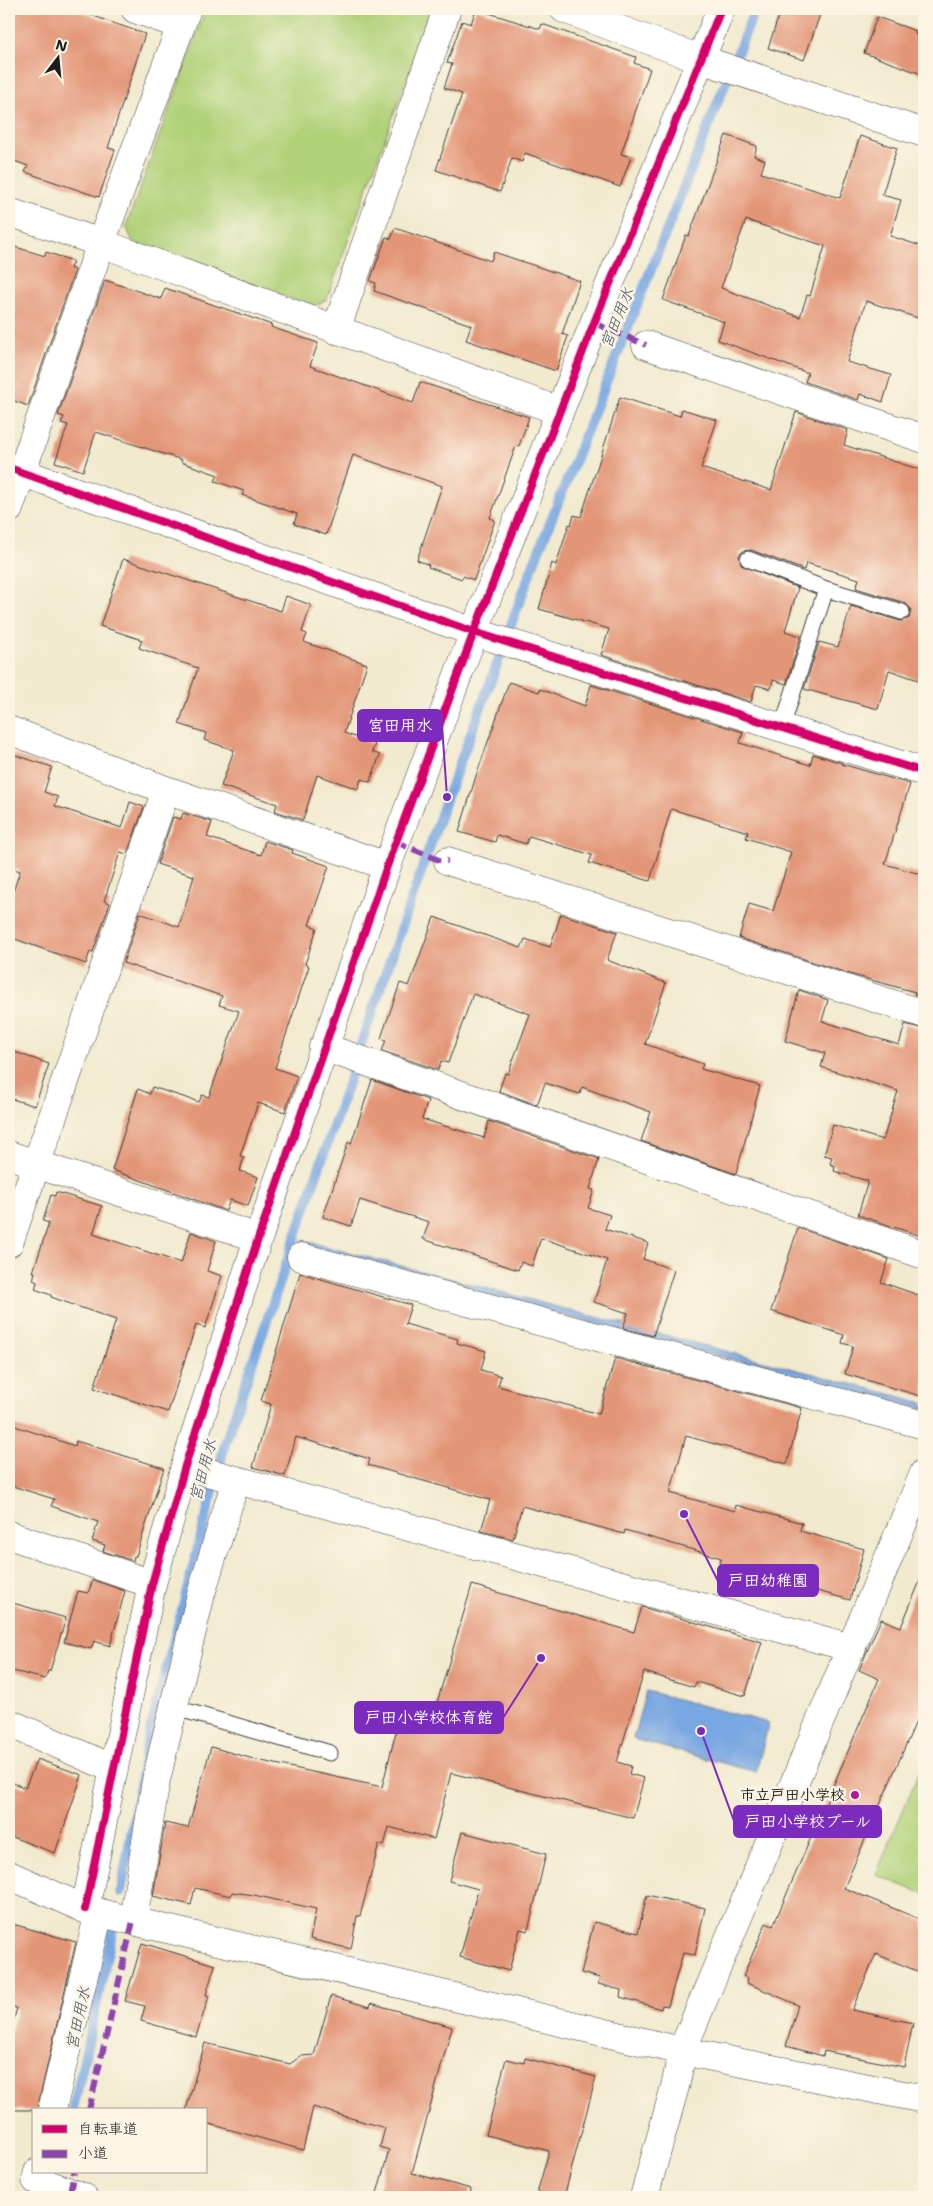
<svg xmlns="http://www.w3.org/2000/svg" width="933" height="2206" font-family="'Shantell Sans','Klee One',sans-serif">
<style>
.green{fill:#b2d27a;stroke:#67774b}
.water{fill:#79a7e2;stroke:#4a627f}
.lines{fill:none;stroke-linecap:round;stroke-linejoin:round}
.stream{stroke:#79a7e2;stroke-width:10}
.building{fill:#e39577;fill-rule:evenodd}
.service-casing{stroke:#3c3b37;stroke-width:17}
.minor-casing{stroke:#3c3b37;stroke-width:29}
.tertiary-casing{stroke:#3c3b37;stroke-width:29}
.service{stroke:#fff;stroke-width:15}
.minor{stroke:#fff;stroke-width:28}
.tertiary{stroke:#fff;stroke-width:28}
.quiet{stroke:#8e44ad;stroke-width:6;stroke-dasharray:12 6;stroke-linecap:butt}
.cycleway-casing{stroke:#fcf5e5;stroke-width:11}
.cycleway{stroke:#d6006c;stroke-width:8}
.poi-dot{fill:#b5179e;stroke:#fcf5e5;stroke-width:2}
.labels{text-anchor:middle;dominant-baseline:central;stroke-width:5;stroke-linejoin:round;paint-order:stroke}
.poi-label{font-size:15px;font-weight:bold;fill:#1c1c1c;stroke:#fcf5e5;text-anchor:end}
.water-label{font-size:16px;font-style:italic;fill:#41546b;stroke:#fcf5e5}
.leader{fill:none;stroke:#7b2cbf;stroke-width:2}
.callout-dot{fill:#7b2cbf;stroke:#fcf5e5;stroke-width:2}
.callout{fill:#7b2cbf;stroke:#7b2cbf;stroke-width:2}
.callout-label{font-size:16px;text-anchor:middle;font-weight:bold;fill:#fff}
</style>
<rect width="100%" height="100%" fill="#fcf5e5"/>
<filter id="ink" filterUnits="userSpaceOnUse"><feTurbulence type="fractalNoise" baseFrequency=".02" numOctaves="2"/><feDisplacementMap in="SourceGraphic" scale="10" xChannelSelector="R" yChannelSelector="G"/><feConvolveMatrix kernelMatrix="1 2 1 2 8 2 1 2 1" color-interpolation-filters="sRGB"/></filter>
<filter id="wash" filterUnits="userSpaceOnUse"><feTurbulence type="fractalNoise" baseFrequency=".0096" numOctaves="4" result="noise"/><feDisplacementMap in="SourceGraphic" scale="20" xChannelSelector="R" yChannelSelector="G"/><feGaussianBlur stdDeviation="1.12" result="paint"/><feColorMatrix in="noise" values="0 0 0 0 0 0 0 0 0 0 0 0 0 0 0 0 0 1.4 0 .05"/><feComposite in="paint" operator="in"/></filter>
<g filter="url(#wash)">
<rect width="100%" height="100%" fill="#f1eacf"/>
<!-- green -->
<path class="green" d="M206 9H432L327 299 313 307 133 242 126 226Z
M924 1760V1894L876 1875Z"/>
<!-- water -->
<path class="water" d="M302 1240 924 1403V1409L298 1247Z
M646 1691 769 1723 756 1772 633 1739Z"/>
<g class="lines">
<!-- stream -->
<path class="stream" d="M506 638 534 563 755 9
M358 1053 447 797 502 651
M121 1892 147 1744 226 1440 354 1066
M73 2110 112 1933"/>
</g>
<g id="blocks">
<!-- building -->
<path class="building" d="M9 9H73L145 34 108 148 115 150 99 197 25 172 28 166 9 159Z
M476 9 540 29 542 24 573 35 636 57 634 63 650 69 621 154 631 157 620 187 525 153 522 162 512 158 500 192 436 170 462 94 444 88 452 64 447 63 462 21 471 24Z
M781 9H822L804 60 768 48Z
M877 17 916 31 915 34 924 37V75L864 53Z
M726 135 757 146 754 156 765 160 761 173 840 198 860 136 897 148 882 195 901 200 890 236 924 247V320L866 301 847 362 891 375 883 402 860 394 858 400 805 382 808 373 718 340 724 322 663 300 686 235 689 236ZM746 220 825 246 810 296 807 295 800 317 721 288Z
M395 228 491 261 494 252 580 281 562 334 568 336 556 371 466 340 471 325 374 291 376 283 370 281 386 237 391 239Z
M9 245 45 256 46 252 73 261 70 268 75 270 28 406 9 399Z
M105 280 161 299 165 288 272 325 271 327 318 343 310 366 413 403 420 382 529 417 519 446H516L490 518 495 520 474 580 463 576 462 579 428 567 429 565 417 560 442 486 353 455 326 535 294 524 297 514 242 495 244 491 215 481 218 475 181 462 182 460 96 432 83 471 55 462 68 425 61 423 64 417 58 415Z
M620 397 680 416 682 409 717 420 701 468 771 490 796 412 848 430 844 445 924 471V682L889 670 878 709 804 689 819 642 838 647 851 606 900 621 909 618 911 609 905 603 856 588 859 579 806 563 804 570 751 550 743 551 739 555 741 565 798 588 785 631 801 636 786 684 773 680 771 689 756 685 751 702 601 655 609 629 539 609 552 563 556 565 569 524 571 525 574 515 581 517Z
M123 559 281 611 286 596 311 605 302 632 307 634 304 642 367 664 344 733 375 744 372 752 380 755 370 782 361 779 358 789 317 775 303 820 275 811 277 804 221 786 234 750 204 740 206 733 179 724 198 668 139 648 142 640 100 626Z
M509 682 539 692 540 689 585 706 591 685 743 732 740 743 810 765 813 754 842 763V764L910 784 885 864 924 875V998L914 994 915 992 853 975 739 938 749 904 773 911 791 852 746 838 748 832 671 809 650 881 589 863 592 855 529 836 526 844 497 835 495 842 459 832 476 776Z
M9 753 52 767 44 792 58 797 55 806 122 828 130 802 144 807 127 854 120 852 104 901 110 903 93 952 90 951 86 964 9 937V904L20 871 9 867Z
M183 813 212 822 207 837 261 855 265 841 293 850 292 853 329 866 309 925 317 928 305 964 309 966 275 1068 297 1076 285 1112 258 1103 240 1156 244 1157 240 1171 258 1177 248 1206 230 1200 226 1211 112 1170 138 1089 150 1094 152 1087 199 1102 202 1095 209 1097 239 1011 219 1005 222 996 123 963 140 913 179 927 194 876 157 864 173 817 181 819Z
M561 914 617 932 607 960 666 983 645 1044 703 1064 701 1069 760 1086 736 1174 641 1141 651 1112 582 1087 580 1094 545 1083 537 1105 499 1091 505 1073 508 1074 530 1014 473 994 448 1063 441 1061 438 1070 382 1051 386 1040 381 1038 400 983 409 986 434 917 521 948 525 939 550 947Z
M799 990 828 1000 822 1021 899 1045 905 1024 924 1029V1237L858 1215 868 1181 834 1171 835 1166 830 1164 832 1157 824 1155 833 1125 883 1140 898 1091 821 1067 825 1053 785 1041Z
M9 1050 49 1064 35 1106 9 1098Z
M372 1080 428 1100 422 1119 484 1138 489 1121 599 1159 590 1189 594 1190 588 1208 610 1215 605 1229 648 1243 643 1259 674 1270 653 1336 623 1328 628 1313 594 1302 607 1260 541 1238 532 1266 521 1262 518 1270 423 1239 429 1222 360 1200 351 1226 323 1217 348 1142 351 1144Z
M56 1192 102 1206 93 1234 181 1263 191 1232 216 1241 207 1271 222 1276 205 1328 196 1325 168 1412 94 1388 116 1320 51 1297V1295L35 1289 37 1282 33 1280 35 1272H33L49 1223 43 1221 51 1195 55 1196Z
M798 1228 889 1259 881 1282 924 1297V1397L845 1374 853 1346 842 1343 844 1335 771 1311Z
M300 1273 411 1305 405 1324 458 1339 457 1343 486 1351 481 1370 501 1376 498 1386 599 1414 615 1358 802 1408 787 1464 686 1436 670 1493 735 1511 736 1505 802 1523 800 1531 864 1549 850 1600 719 1564 721 1558 625 1530 624 1534 522 1506 513 1539 481 1531 490 1500 368 1465 370 1459 296 1437 285 1476 253 1467 271 1404 261 1401Z
M9 1424 75 1446 76 1441 164 1468 136 1556H134L133 1561 103 1551 105 1545 92 1541 98 1522 51 1506 54 1499 9 1485Z
M924 1571V1703L844 1888 924 1921V1974L876 1954 852 2010 913 2023 904 2067 824 2051 823 2056 786 2046 798 2005 747 1983 748 1978 743 1976 766 1923 773 1926 879 1679 859 1670 881 1619 901 1627Z
M93 1580 125 1591 110 1646 94 1641 91 1649 64 1642 78 1591 88 1593Z
M472 1585 634 1632 642 1607 762 1642 745 1696 696 1682 694 1687 644 1672 617 1762 631 1766 629 1774 644 1778 633 1818 451 1773 434 1839 389 1827 384 1846 379 1844 360 1916H357L351 1949 310 1939 316 1909 254 1895 232 1892 231 1896 195 1888 191 1905 153 1896 165 1823 188 1828 211 1747 257 1760 382 1787 402 1708 433 1716Z
M9 1602 66 1618 50 1671H48L45 1679 9 1670Z
M37 1759 82 1775 55 1853 9 1836V1781L25 1788Z
M462 1832 546 1854 528 1931 520 1929 509 1971 460 1957 478 1889 449 1881Z
M647 1895 705 1908 695 1955 683 1953 668 2006 662 2005 661 2009 620 1997 621 1990 598 1984 600 1978 581 1973 594 1922 638 1933Z
M9 1923 76 1942 37 2110H9V2037L17 2008 9 2006Z
M142 1943 215 1965 206 1995 209 1996 196 2037 141 2021 145 2006 125 2001Z
M331 1996 370 2007 371 2003 452 2027 412 2173 471 2189 470 2197H376L389 2150 380 2147 385 2128 313 2107 303 2150 206 2123V2110H186L205 2043 290 2064 301 2056 314 2055Z
M525 2058 596 2077 564 2197H536L549 2151 486 2135 506 2059 524 2063Z"/>
</g>
</g>
<g filter="url(#ink)">
<use href="#blocks" fill-opacity="0" stroke="#3c3b37" stroke-width="1"/>
<g class="lines">
<!-- service casing -->
<g class="service-casing">
<path id="service" d="M748 559 826 589 902 612
M782 727 826 589
M173 1707 330 1753"/>
</g>
<!-- minor casing -->
<g class="minor-casing">
<path id="minor" d="M135 9 180 25
M564 9 700 59 924 133
M9 212 101 243 559 411
M336 330 447 9
M646 345 924 439
M9 468 474 632 924 772
M9 509 101 243 187 9
M9 730 166 790 387 866
M448 861 924 1014
M323 1047 924 1255
M9 1155 258 1238
M9 1243 166 790
M301 1257 924 1425
M185 1466 852 1648
M9 1535 152 1584
M9 1723 114 1769
M85 1909 152 1584 185 1466 256 1245 387 866 474 632 594 323 721 9
M133 1921 156 1780 201 1594 236 1480
M52 2110 99 1912
M38 2172 36 2180 83 2197
M644 2197 676 2083 682 2051"/>
</g>
<!-- tertiary casing -->
<g class="tertiary-casing">
<path id="tertiary" d="M9 1875 85 1909 133 1921 682 2051 924 2099
M682 2051 924 1473"/>
</g>
<!-- service -->
<use href="#service" class="service"/>
<!-- minor -->
<use href="#minor" class="minor"/>
<!-- tertiary -->
<use href="#tertiary" class="tertiary"/>
<!-- quiet -->
<path class="quiet" d="M594 323 646 345
M396 842 439 860 448 861
M89 2110 133 1921
M70 2192 74 2172"/>
<!-- cycleway casing -->
<g class="cycleway-casing">
<path id="cycleway" d="M9 468 474 632 924 772
M85 1909 152 1584 185 1466 256 1245 387 866 474 632 594 323 721 9"/>
</g>
<!-- cycleway -->
<use href="#cycleway" class="cycleway"/>
</g>
</g>
<!-- markers -->
<circle class="poi-dot" cx="855" cy="1795" r="5"/>
<g class="labels">
<!-- poi labels -->
<g class="poi-label">
<text x="845" y="1795">市立戸田小学校</text>
</g>
<!-- water labels -->
<g class="water-label">
<text transform="translate(617 318) rotate(-68)">宮田用水</text>
<text transform="translate(203 1470) rotate(-75)">宮田用水</text>
<text transform="translate(78 2018) rotate(-78)">宮田用水</text>
</g>
</g>
<!-- callouts -->
<path class="leader" d="M447 797L442 725M684 1514L718 1581M541 1658L503 1718M701 1731L734 1821"/>
<g class="callout-dot">
<circle cx="447" cy="797" r="5"/>
<circle cx="684" cy="1514" r="5"/>
<circle cx="541" cy="1658" r="5"/>
<circle cx="701" cy="1731" r="5"/>
</g>
<g class="callout">
<rect x="358" y="710" width="84" height="31" rx="5"/>
<rect x="718" y="1565" width="100" height="31" rx="5"/>
<rect x="355" y="1702" width="148" height="31" rx="5"/>
<rect x="734" y="1806" width="147" height="31" rx="5"/>
</g>
<g class="callout-label">
<text x="400" y="731">宮田用水</text>
<text x="768" y="1586">戸田幼稚園</text>
<text x="429" y="1723">戸田小学校体育館</text>
<text x="808" y="1827">戸田小学校プール</text>
</g>
<!-- margin -->
<rect width="933" height="2206" fill="none" stroke="#fcf5e5" stroke-width="30"/>
<!-- legend -->
<rect x="32" y="2108" width="175" height="65" fill="#fcf5e5" stroke="#a29e95"/>
<rect x="42" y="2125" width="25" height="8" fill="#d6006c" stroke="#a29e95"/>
<text x="78" y="2134" font-size="15" fill="#1c1c1c">自転車道</text>
<rect x="42" y="2150" width="25" height="8" fill="#8e44ad" stroke="#a29e95"/>
<text x="78" y="2158" font-size="15" fill="#1c1c1c">小道</text>
<!-- north arrow -->
<g transform="translate(58 58) rotate(16)" stroke="#fcf5e5" stroke-width="4" paint-order="stroke">
<path d="M0-4L9 19L0 12L-9 19Z" fill="#1c1c1c"/>
<text y="-8" font-size="14" font-weight="bold" text-anchor="middle" fill="#1c1c1c">N</text>
</g>
</svg>
